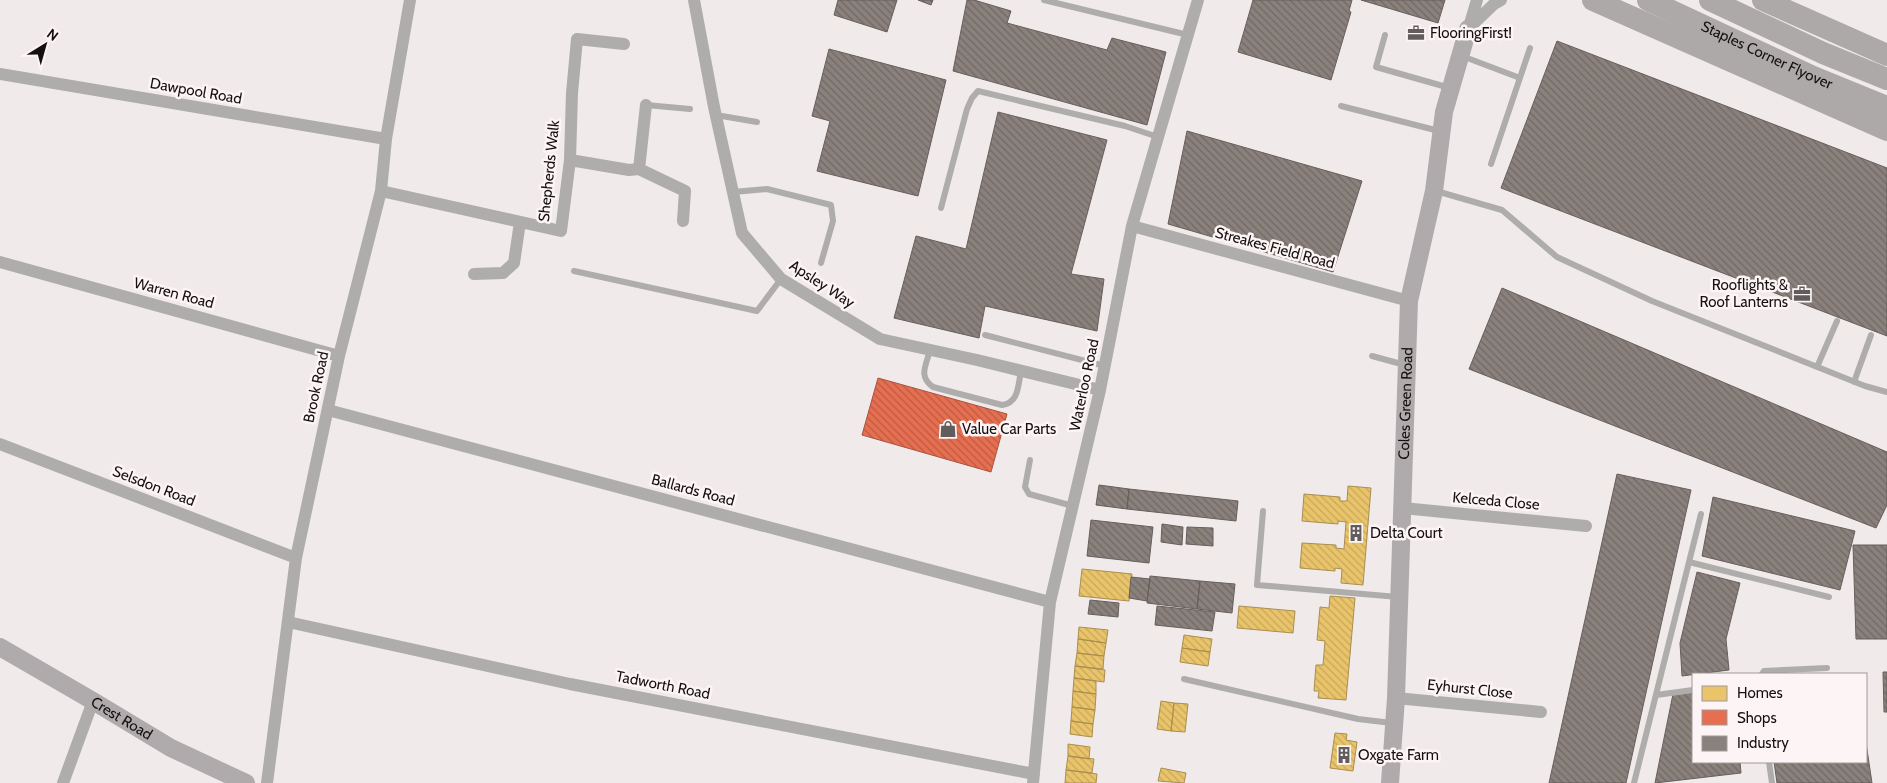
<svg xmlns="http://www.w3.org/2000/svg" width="1887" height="783" font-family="Cabin,sans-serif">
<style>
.homes{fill:url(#homes-back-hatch);stroke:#a98e4f}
.shops{fill:url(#shops-back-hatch);stroke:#a8533e}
.industry{fill:url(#industry-back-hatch);stroke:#675f5c}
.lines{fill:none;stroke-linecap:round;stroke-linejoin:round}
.lane{stroke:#afacac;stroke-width:6}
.street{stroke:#afacac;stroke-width:12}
.secondary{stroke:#afaaab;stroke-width:18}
.highway{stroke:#aea9a9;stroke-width:22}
.labels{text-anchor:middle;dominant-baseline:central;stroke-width:5;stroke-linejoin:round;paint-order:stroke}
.poi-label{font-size:15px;fill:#151111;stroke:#fdf5f5;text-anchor:start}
.street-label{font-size:15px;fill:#151111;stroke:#fdf5f5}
</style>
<defs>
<pattern id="homes-back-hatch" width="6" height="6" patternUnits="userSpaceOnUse" patternTransform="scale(1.25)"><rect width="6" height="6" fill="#e9c46a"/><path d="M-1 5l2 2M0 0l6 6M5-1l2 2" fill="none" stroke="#c7a75b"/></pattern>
<pattern id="shops-back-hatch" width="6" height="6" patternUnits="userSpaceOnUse" patternTransform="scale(1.25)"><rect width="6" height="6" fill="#e76f51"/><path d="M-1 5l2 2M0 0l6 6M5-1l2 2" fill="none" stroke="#ba5a42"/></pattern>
<pattern id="industry-back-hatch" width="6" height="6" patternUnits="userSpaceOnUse" patternTransform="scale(1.25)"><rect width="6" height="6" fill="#8a817c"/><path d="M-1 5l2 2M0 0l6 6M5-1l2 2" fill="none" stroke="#706864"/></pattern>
</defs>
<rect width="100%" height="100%" fill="#f0eaea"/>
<!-- homes -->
<path class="homes" d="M1348 486 1371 488 1363 585 1341 583 1342 569 1335 568V571L1300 568 1302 543 1336 545V548L1344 549 1346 522 1338 521V524L1302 521 1304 494 1340 497V501H1347Z
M1082 569 1132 574 1129 601 1079 596Z
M1330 596 1355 598 1346 700 1318 698 1319 691H1314L1316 665H1323L1325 641 1317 640 1320 607 1329 608Z
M1239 606 1295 611 1293 633 1237 628Z
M1079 627 1108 630 1106 643 1078 639Z
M1184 635 1212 639 1210 652 1182 648Z
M1078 639 1106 643 1104 656 1077 653Z
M1182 648 1210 652 1208 666 1180 662Z
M1077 653 1104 656 1103 669 1075 666Z
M1075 666 1105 670 1104 682 1074 678Z
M1074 678 1096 681V694L1073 691Z
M1073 691 1096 694 1095 710 1072 707Z
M1161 701 1174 703 1171 731 1157 729Z
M1174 703 1188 704 1185 732 1171 731Z
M1072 707 1095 710 1093 724 1071 721Z
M1071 721 1093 724 1092 737 1070 734Z
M1335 733 1347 734 1346 740 1357 742 1353 771 1330 768Z
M1068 744 1090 747 1089 759 1068 756Z
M1068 756 1094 759 1092 773 1066 770Z
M1161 768 1186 773 1184 783 1158 781Z
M1066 770 1097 774 1096 783H1065Z"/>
<!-- shops -->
<path class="shops" d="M878 378 1007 414 991 472 862 435Z"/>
<!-- industry -->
<path class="industry" d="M838 0H897L887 32 834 15Z
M918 0H933L931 5Z
M967 0H974L1011 11 1007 23 1107 50 1112 38 1166 52 1147 125 953 71Z
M1253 0H1352L1349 11 1351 12 1331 80 1238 52Z
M1361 0H1445L1438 23Z
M1557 41 1887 168V336L1501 188Z
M829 49 946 80 918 196 817 171 830 121 812 116Z
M998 112 1107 140 1071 274 1104 279 1097 331 985 306 979 338 894 318 916 236 966 249Z
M1187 131 1362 181 1333 272 1168 224Z
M1502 288 1887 452V505L1876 528 1469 369Z
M1617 474 1691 490 1626 783H1549Z
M1099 485 1129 489 1127 509 1096 505Z
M1129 489 1238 501 1236 521 1127 509Z
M1713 497 1855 531 1840 590 1702 556Z
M1091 520 1153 527 1149 563 1087 556Z
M1162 524 1183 527 1182 545 1161 542Z
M1187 527 1213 528V546L1186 544Z
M1853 545H1887V639H1856Z
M1697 572 1740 583 1726 639 1729 670 1682 676 1680 643Z
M1150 576 1200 581 1197 609 1147 603Z
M1131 577 1150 579 1147 601 1129 598Z
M1200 581 1235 584 1232 613 1197 609Z
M1090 600 1119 603 1118 617 1088 614Z
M1157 606 1215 612 1212 631 1155 625Z
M1883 672H1887V712H1884Z
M1693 692V762H1740L1741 773 1655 783 1673 694Z
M1866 743 1872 783H1777L1774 762H1866Z"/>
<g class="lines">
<!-- lane -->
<path class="lane" d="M1044 0 1188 35
M1385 35 1376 67 1450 88
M1462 56 1520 78
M646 105 690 109
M1341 106 1439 131
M716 115 757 122
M1491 164 1530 48
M1436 191 1502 210 1557 257 1652 301 1865 386 1887 392
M733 192 767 189 831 205 833 221 821 263
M941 208 967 109 972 98 978 91 1125 126 1158 137
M574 271 757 311 781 279
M985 335 1105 366
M930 350C926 366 918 376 933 387L1002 405C1019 403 1018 385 1021 371
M1372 356 1405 365
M1817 367 1837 321
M1854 382 1871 335
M1030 460 1025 487 1029 494 1073 506
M1263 511 1257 585 1398 597
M1701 514 1689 562 1829 597
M1762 674 1764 671 1827 668
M1184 679 1358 719 1392 723
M1656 695 1693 690
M1769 762 1772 783
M1634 783 1689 562"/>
<!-- street -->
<path class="street" d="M694 0 714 107 742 233 781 279 880 339 977 360 1100 390
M1469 27 1477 0
M1468 29 1494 4 1501 0
M0 74 386 139
M570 160 629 170 639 169 646 105
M639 169 685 191 683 221
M381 191 561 231 570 160 572 93 577 39 624 44
M1132 226 1409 301
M0 262 339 356
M474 274 503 273 514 263 520 222
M328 410 1050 602
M0 444 296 558
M1403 508 1586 526
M288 622 570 684 1034 774
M1396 698 1541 712
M63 783 93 701
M267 783 296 558 339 356 381 191 386 139 410 0
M1033 783 1050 602 1100 390 1132 226 1198 0"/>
<!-- secondary -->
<g class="secondary">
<path id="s1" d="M0 647 93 701 171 748 246 783"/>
<path id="s2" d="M1390 783 1396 698 1409 301 1434 191 1444 112 1468 29"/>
</g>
<!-- highway -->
<g class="highway">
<path d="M1593 0 1887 130"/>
<path id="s3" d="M1648 0 1813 77 1887 107"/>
<path d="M1710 0 1823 53 1887 79"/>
<path d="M1763 0 1887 55"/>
</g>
</g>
<!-- icons -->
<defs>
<g id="office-bare" transform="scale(1.35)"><path d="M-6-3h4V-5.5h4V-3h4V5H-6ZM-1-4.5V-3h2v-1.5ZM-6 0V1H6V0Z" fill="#625d5d" stroke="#fdf5f5" stroke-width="2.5" paint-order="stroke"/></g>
<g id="shop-bare" transform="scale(1.35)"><path d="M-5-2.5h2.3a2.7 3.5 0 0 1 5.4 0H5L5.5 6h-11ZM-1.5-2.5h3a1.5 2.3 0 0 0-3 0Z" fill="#625d5d" stroke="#fdf5f5" stroke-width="2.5" paint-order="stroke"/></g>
<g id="building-bare" transform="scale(1.35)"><path d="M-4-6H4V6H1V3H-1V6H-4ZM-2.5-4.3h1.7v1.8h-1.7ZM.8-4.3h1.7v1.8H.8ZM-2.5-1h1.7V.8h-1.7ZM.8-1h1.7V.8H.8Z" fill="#625d5d" stroke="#fdf5f5" stroke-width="2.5" paint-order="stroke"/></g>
</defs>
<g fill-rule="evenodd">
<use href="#office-bare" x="1416" y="33"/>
<use href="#office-bare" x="1802" y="294"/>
<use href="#shop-bare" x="948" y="429"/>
<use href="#building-bare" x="1356" y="533"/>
<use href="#building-bare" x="1344" y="755"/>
</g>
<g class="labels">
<!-- poi labels -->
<g class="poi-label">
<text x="1430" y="33">FlooringFirst!</text>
<text x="1788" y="285" text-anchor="end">Rooflights &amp;<tspan x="1788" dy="17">Roof Lanterns</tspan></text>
<text x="962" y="429">Value Car Parts</text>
<text x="1370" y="533">Delta Court</text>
<text x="1358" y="755">Oxgate Farm</text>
</g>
<!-- street labels -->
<g class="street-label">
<text stroke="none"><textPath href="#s3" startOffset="131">Staples Corner Flyover</textPath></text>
<text transform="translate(196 91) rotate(10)">Dawpool Road</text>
<text transform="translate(549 171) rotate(-84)">Shepherds Walk</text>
<text transform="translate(1275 248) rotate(15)">Streakes Field Road</text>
<text transform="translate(822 284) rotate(33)">Apsley Way</text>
<text transform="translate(174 293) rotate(15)">Warren Road</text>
<text transform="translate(1084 385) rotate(-78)">Waterloo Road</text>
<text transform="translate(316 387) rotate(-78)">Brook Road</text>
<text stroke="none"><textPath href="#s2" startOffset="380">Coles Green Road</textPath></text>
<text transform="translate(154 486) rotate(21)">Selsdon Road</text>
<text transform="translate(693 490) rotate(15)">Ballards Road</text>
<text transform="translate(1496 501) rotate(5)">Kelceda Close</text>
<text transform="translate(663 685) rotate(11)">Tadworth Road</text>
<text transform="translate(1470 689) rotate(6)">Eyhurst Close</text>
<text stroke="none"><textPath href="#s1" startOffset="141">Crest Road</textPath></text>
</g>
</g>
<!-- legend -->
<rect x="1692" y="673" width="175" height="90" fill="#fdf5f5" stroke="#a09a9a"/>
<rect x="1702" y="686" width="25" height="15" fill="#e9c46a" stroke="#a09a9a"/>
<text x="1737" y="698" font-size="15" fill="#151111">Homes</text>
<rect x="1702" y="710" width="25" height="15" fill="#e76f51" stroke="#a09a9a"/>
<text x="1737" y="723" font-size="15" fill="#151111">Shops</text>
<rect x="1702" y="736" width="25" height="15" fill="#8a817c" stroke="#a09a9a"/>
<text x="1737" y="748" font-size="15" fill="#151111">Industry</text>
<!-- north arrow -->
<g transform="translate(45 45) rotate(37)" stroke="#fdf5f5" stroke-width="4" paint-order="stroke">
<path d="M0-4L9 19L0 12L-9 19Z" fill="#151111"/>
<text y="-8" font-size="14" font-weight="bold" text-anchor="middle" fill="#151111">N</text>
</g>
</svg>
